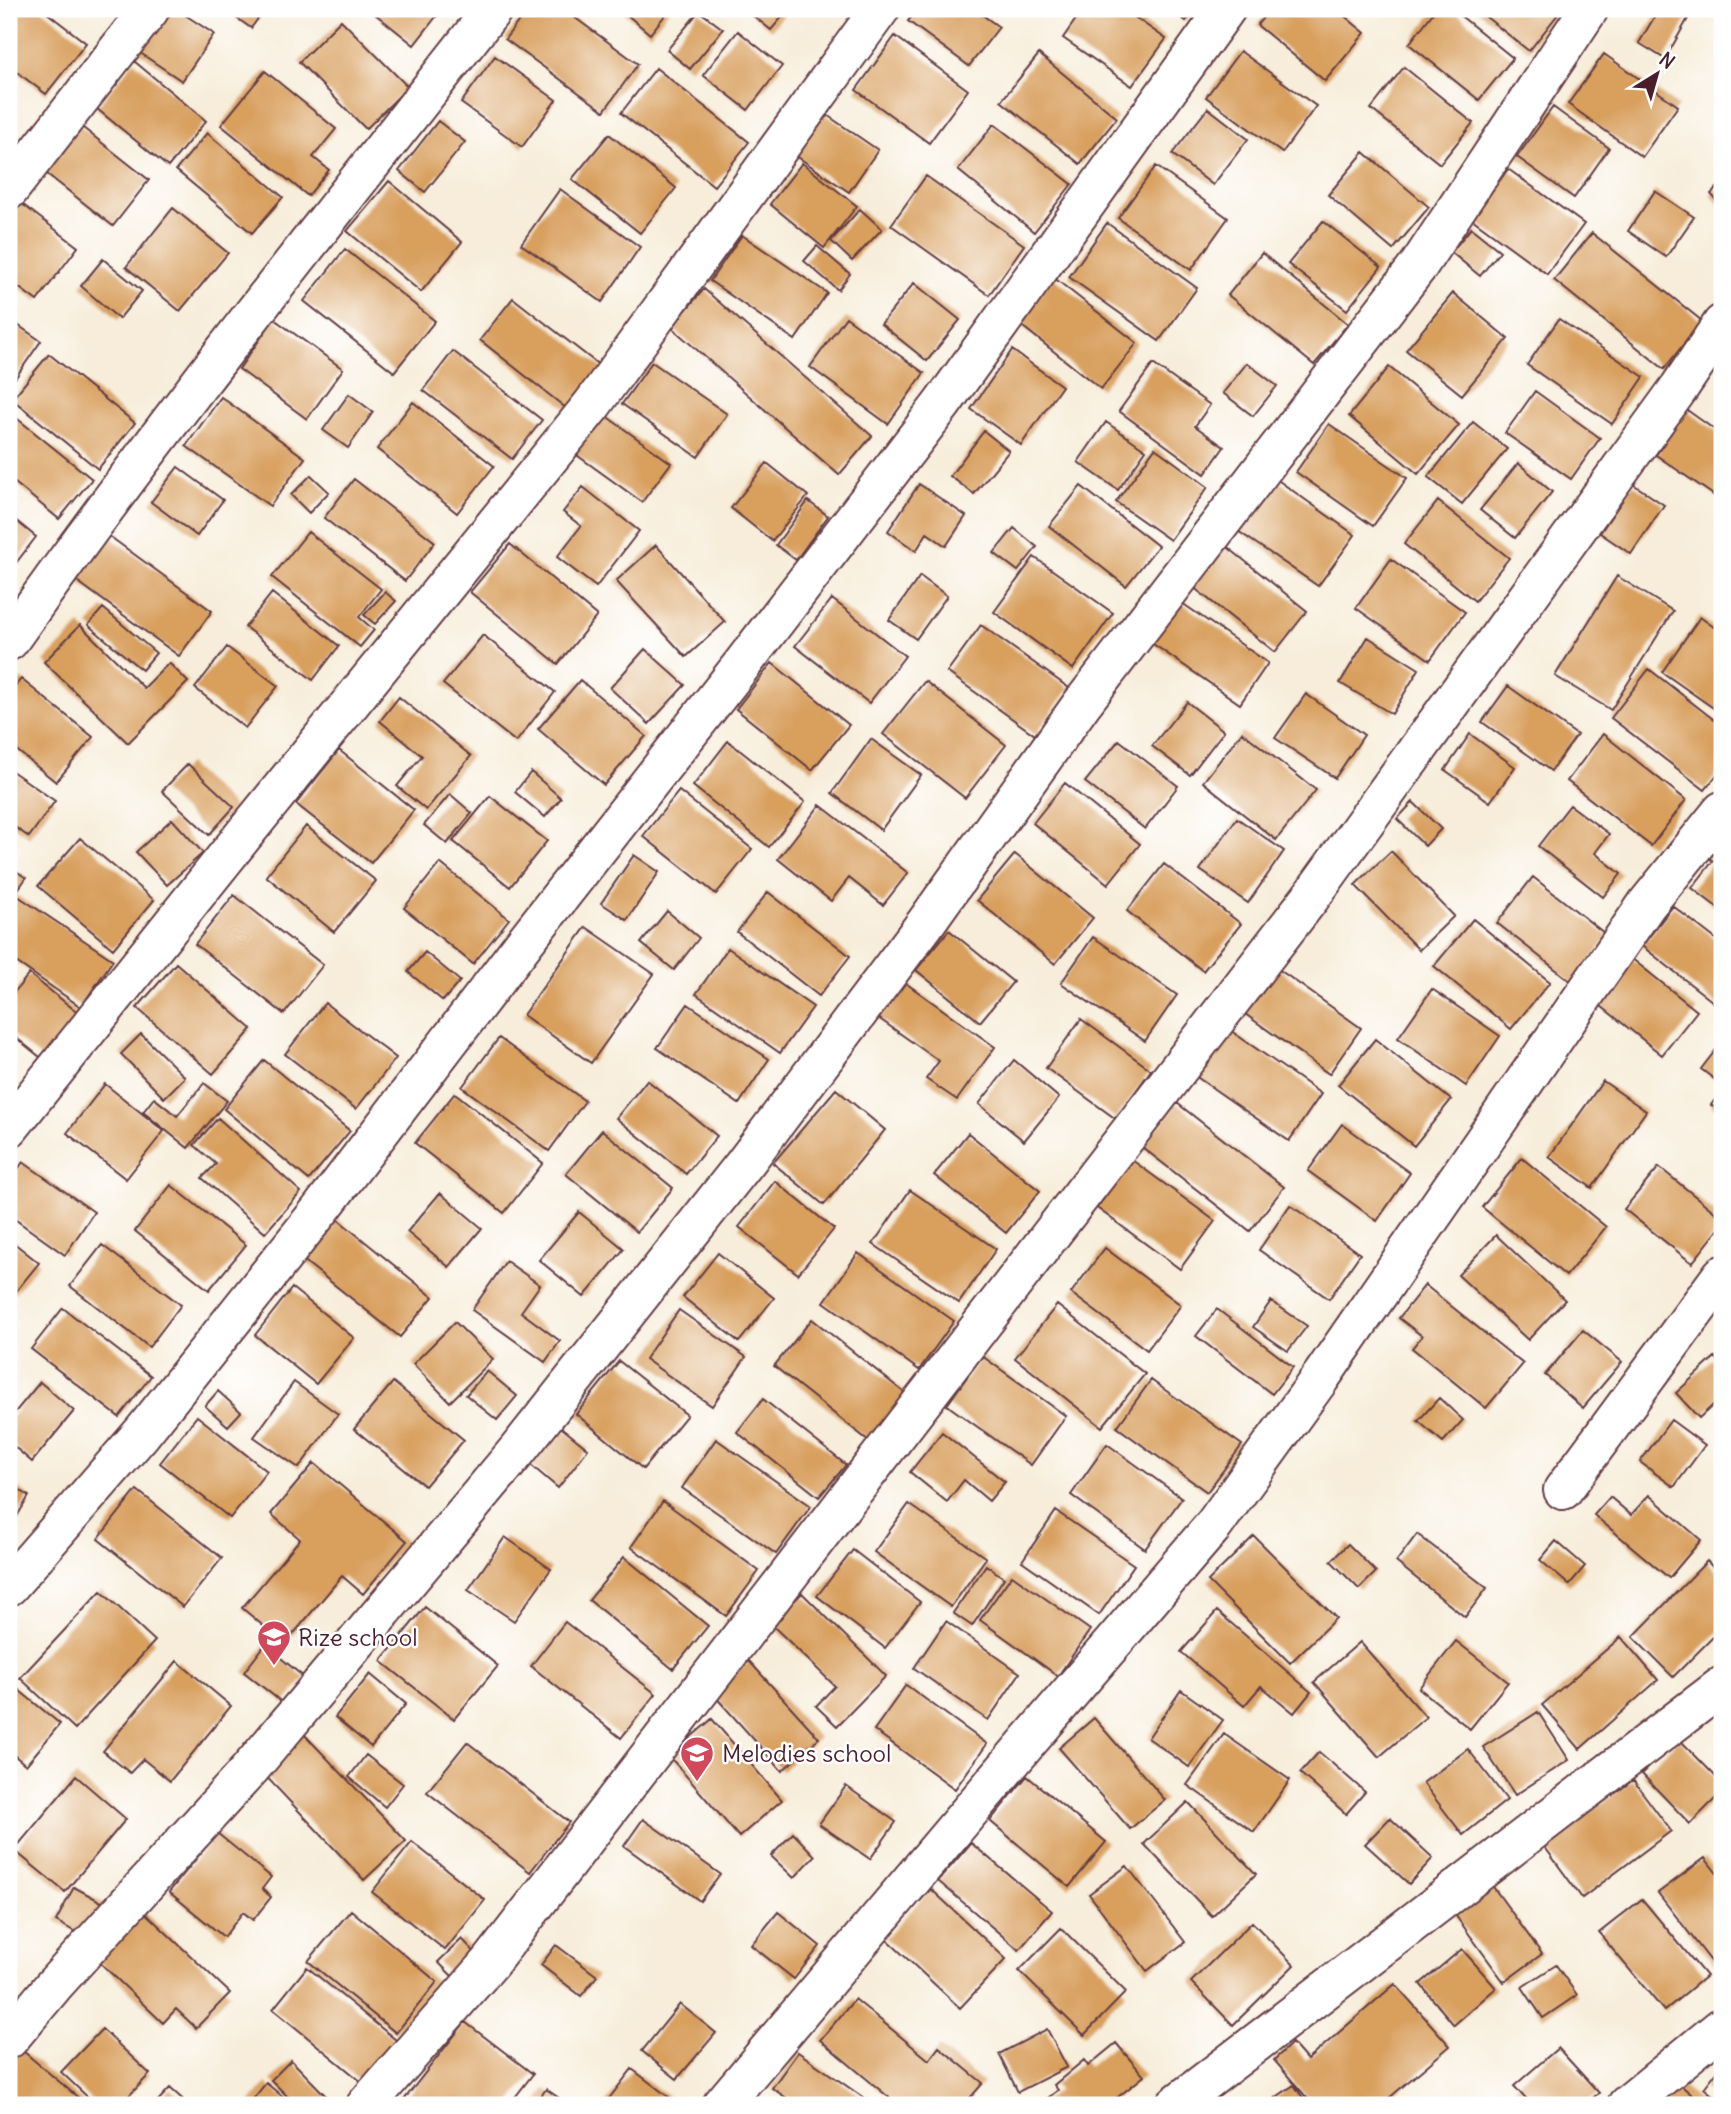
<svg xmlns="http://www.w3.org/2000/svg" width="1731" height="2114" font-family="Delius,sans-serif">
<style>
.building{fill:#d89f5d}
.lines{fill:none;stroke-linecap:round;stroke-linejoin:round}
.street-casing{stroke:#643e45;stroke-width:42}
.street{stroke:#fff;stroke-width:38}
.labels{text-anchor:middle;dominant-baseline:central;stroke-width:5;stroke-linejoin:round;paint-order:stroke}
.poi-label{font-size:24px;fill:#4a1f2b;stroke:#fff;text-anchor:start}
</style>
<rect width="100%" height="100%" fill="#fff"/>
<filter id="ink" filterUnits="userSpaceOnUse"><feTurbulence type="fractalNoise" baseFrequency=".0143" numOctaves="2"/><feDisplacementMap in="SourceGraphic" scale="14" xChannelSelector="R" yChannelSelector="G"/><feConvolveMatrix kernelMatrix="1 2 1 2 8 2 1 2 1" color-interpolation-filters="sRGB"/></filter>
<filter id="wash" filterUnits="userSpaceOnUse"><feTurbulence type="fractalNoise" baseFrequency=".00686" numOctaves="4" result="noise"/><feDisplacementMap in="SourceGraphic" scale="28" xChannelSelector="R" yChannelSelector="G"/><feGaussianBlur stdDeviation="1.57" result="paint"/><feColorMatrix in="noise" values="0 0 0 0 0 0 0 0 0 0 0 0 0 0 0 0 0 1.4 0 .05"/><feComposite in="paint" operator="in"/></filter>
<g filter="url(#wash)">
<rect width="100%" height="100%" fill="#f7edda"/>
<g id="blocks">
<!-- building -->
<path class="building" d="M9 9H42L86 43 46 94 9 66Z
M151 9H176L214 34 182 81 127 44Z
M224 9H265L251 28Z
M369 9H442L414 45Z
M528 9H563L638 64 604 111 505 39Z
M620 9H670L650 34Z
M745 9H789L771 30Z
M918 9H974L999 27 969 66 908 21Z
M1083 9H1123L1166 39 1132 86 1063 38Z
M1169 9H1195L1186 21Z
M1270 9H1336L1365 33 1325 81 1257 25Z
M1436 9H1452L1513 58 1479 100 1409 44Z
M1476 9H1562L1529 51Z
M1659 9H1679L1690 15 1665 59 1639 43Z
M699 11 723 29 690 69 667 50Z
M341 20 408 87 366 129 299 62Z
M738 31 782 66 748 110 703 75Z
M895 36 968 90 929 143 856 90Z
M1240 51 1316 106 1282 153 1206 97Z
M1039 54 1117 118 1080 164 1001 101Z
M1604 54 1678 106 1642 157 1568 104Z
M495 56 556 100 522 147 461 103Z
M134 61 206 121 168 167 96 108Z
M1404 67 1473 123 1440 164 1371 109Z
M656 68 749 142 714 186 621 113Z
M265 71 336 129 313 157 329 170 308 196 221 125Z
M1553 107 1609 148 1574 198 1517 157Z
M1208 108 1248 139 1213 185 1172 154Z
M821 111 878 150 849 192 792 153Z
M73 120 149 180 113 226 37 166Z
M438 121 465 142 425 192 399 171Z
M994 124 1072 184 1034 232 958 170Z
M207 133 283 197 252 233 176 170Z
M609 134 676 188 640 233 572 179Z
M1364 152 1429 207 1393 250 1328 195Z
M802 163 857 206 824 248 770 204Z
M1156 166 1228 218 1191 270 1118 218Z
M1508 169 1584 224 1547 274 1472 219Z
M926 176 1024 245 989 295 891 225Z
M389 181 462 242 421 292 347 231Z
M1722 183V207L1711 194Z
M560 189 640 247 602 302 521 244Z
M1655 191 1694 217 1666 257 1628 231Z
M9 194 78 247 37 301 9 280Z
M173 208 228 253 180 311 126 267Z
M860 209 882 229 852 261 831 241Z
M1323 221 1381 267 1347 310 1288 264Z
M1107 223 1197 288 1159 341 1069 277Z
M1471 228 1500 251 1480 276 1451 252Z
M1592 233 1702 321 1664 369 1554 280Z
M742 235 827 293 795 340 710 281Z
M817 246 850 274 838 290 804 261Z
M345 249 435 321 394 372 304 301Z
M1262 253 1348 324 1314 365 1228 295Z
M103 259 142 291 119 319 81 286Z
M1053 277 1137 343 1101 389 1017 322Z
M914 283 960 320 927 361 881 324Z
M704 289 872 436 839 475 671 327Z
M1453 293 1508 339 1462 395 1406 350Z
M513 298 609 373 576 416 480 340Z
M846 317 924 373 888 424 810 367Z
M9 319 41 341 9 387Z
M274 319 343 369 307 419 239 369Z
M1559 319 1644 377 1612 424 1527 365Z
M1012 350 1062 386 1021 445 971 409Z
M453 351 542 420 512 459 423 390Z
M49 354 135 423 98 469 12 399Z
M652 362 727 414 698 457 622 404Z
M1247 363 1277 386 1253 416 1223 393Z
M1153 364 1210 405 1195 426 1224 447 1205 474 1119 411Z
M1389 367 1459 425 1418 474 1349 416Z
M1535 391 1600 438 1571 479 1505 433Z
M349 394 373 412 348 448 323 430Z
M221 397 305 458 270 506 186 446Z
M413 402 494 466 457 513 377 449Z
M1687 410 1722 435V501L1656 455Z
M9 412 92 479 59 519 9 478Z
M602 413 671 463 642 502 574 453Z
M1106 422 1146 450 1118 490 1078 462Z
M1473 422 1507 449 1462 504 1428 477Z
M1329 424 1407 478 1373 526 1296 472Z
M984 431 1009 451 974 494 950 476Z
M1155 448 1208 487 1170 540 1116 502Z
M767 463 808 496 772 541 731 508Z
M1518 463 1552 492 1515 538 1480 510Z
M178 467 223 500 197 536 151 502Z
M311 475 329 492 309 513 291 495Z
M1272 476 1355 535 1318 586 1235 529Z
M354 479 435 542 405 581 324 518Z
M919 484 966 516 946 546 927 533 916 551 888 531Z
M1633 484 1664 505 1631 554 1600 533Z
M1081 486 1158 546 1126 586 1049 526Z
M583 487 639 531 596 587 557 557 581 526 563 512Z
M808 501 828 516 796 560 776 545Z
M1438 501 1509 558 1475 601 1404 544Z
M9 515 36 537 9 572Z
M1014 528 1037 547 1018 571 994 553Z
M308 532 381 589 359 617 374 630 360 647 272 577Z
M105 533 212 611 179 656 73 578Z
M510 544 597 616 558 664 470 592Z
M656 545 725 622 686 657 616 581Z
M1225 545 1307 611 1275 652 1192 586Z
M1034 557 1113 613 1073 669 994 612Z
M1391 559 1465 612 1430 660 1356 608Z
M920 576 947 596 916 639 889 620Z
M1617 576 1673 611 1611 710 1555 676Z
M385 592 396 601 375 624 364 615Z
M272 593 339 646 313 680 245 627Z
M1172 596 1268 663 1240 704 1143 637Z
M832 599 905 656 869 703 795 646Z
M103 608 156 653 142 670 88 625Z
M1700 617 1722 633V714L1662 672Z
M80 625 144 688 169 663 188 682 128 743 44 662Z
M981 625 1069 688 1035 735 947 672Z
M483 635 555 692 516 742 443 684Z
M1368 637 1419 669 1392 714 1340 683Z
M227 647 278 686 245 728 195 688Z
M645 649 685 685 649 724 610 688Z
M772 663 849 725 812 770 736 709Z
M1649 669 1722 726V768L1705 790 1611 718Z
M21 679 93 737 56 782 9 744V694Z
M580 680 646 736 604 785 538 729Z
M925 681 1006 745 965 798 883 734Z
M1508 686 1577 735 1551 771 1482 722Z
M1306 694 1364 735 1335 778 1275 738Z
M399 697 471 756 426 810 397 786 422 756 380 721Z
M1187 702 1224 731 1190 775 1152 746Z
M1242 732 1316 790 1276 840 1203 782Z
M1470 734 1515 767 1490 802 1445 770Z
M1603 734 1686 800 1651 846 1567 781Z
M871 739 921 775 881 830 832 793Z
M1119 740 1178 786 1145 829 1085 782Z
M728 741 805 802 769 847 693 786Z
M339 750 414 810 371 863 296 804Z
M188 764 234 807 209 835 162 791Z
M9 769 55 801 29 837 9 823Z
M531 772 561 798 545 817 515 792Z
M1065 783 1140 844 1108 884 1033 823Z
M679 791 752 849 716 894 643 836Z
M450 794 472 813 447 844 424 825Z
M490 796 547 841 510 887 453 841Z
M1413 802 1441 829 1425 846 1397 819Z
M820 805 908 873 883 905 849 878 831 901 778 859Z
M1570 805 1609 834 1595 853 1621 874 1603 897 1538 846Z
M1237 818 1284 851 1248 903 1200 870Z
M172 819 203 853 167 885 136 852Z
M306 826 376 881 334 932 266 876Z
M1722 833V911L1692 888 1713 861 1702 852Z
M80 838 154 900 113 949 38 886Z
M1391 851 1454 916 1419 950 1355 885Z
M1015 854 1093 918 1055 964 977 900Z
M634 855 659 872 627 920 601 903Z
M440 863 509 919 473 964 404 908Z
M1164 864 1241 924 1203 971 1127 911Z
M9 866 26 878 15 894 113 960 81 1007 9 957Z
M1533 877 1609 937 1573 983 1497 923Z
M768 892 850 956 819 996 737 932Z
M234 895 323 965 284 1014 195 944Z
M1673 906 1722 944V1009L1642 946Z
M667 911 699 938 674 970 641 943Z
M1473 919 1550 982 1511 1029 1434 966Z
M586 927 654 974 591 1063 523 1015Z
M949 930 1013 982 980 1022 916 970Z
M1093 937 1177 995 1145 1041 1061 983Z
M728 948 813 1007 780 1053 696 994Z
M425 952 460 981 443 1001 408 972Z
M1631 958 1697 1011 1662 1055 1596 1002Z
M176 963 252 1029 213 1074 137 1008Z
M1274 966 1361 1028 1329 1074 1241 1011Z
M29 974 81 1015 45 1061 9 1032V999Z
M900 979 995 1047 957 1100 926 1079 939 1061 874 1015Z
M1432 989 1500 1036 1466 1086 1398 1038Z
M325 1003 396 1058 356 1109 285 1054Z
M688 1004 769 1059 739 1104 657 1048Z
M1081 1019 1151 1070 1116 1119 1046 1068Z
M1224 1026 1321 1094 1289 1141 1191 1073Z
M141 1034 185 1077 164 1098 121 1054Z
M499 1038 585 1101 549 1151 462 1087Z
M1375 1039 1451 1100 1414 1146 1338 1085Z
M1722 1042V1085L1701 1069Z
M264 1060 350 1131 309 1180 224 1109Z
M1014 1060 1059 1098 1024 1141 979 1104Z
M647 1080 717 1136 686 1174 616 1118Z
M1603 1081 1646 1111 1592 1188 1549 1157Z
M204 1083 227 1101 188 1148 143 1112 154 1098 177 1116Z
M105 1084 164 1131 126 1179 67 1133Z
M836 1089 885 1130 824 1205 773 1163Z
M1722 1090V1113L1711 1105Z
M455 1093 543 1163 504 1213 415 1143Z
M1177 1103 1284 1187 1250 1231 1142 1147Z
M218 1118 301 1192 265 1233 202 1178 216 1164 194 1145Z
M1342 1124 1410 1173 1377 1221 1308 1171Z
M602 1130 673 1188 637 1232 566 1174Z
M968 1133 1040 1191 1006 1233 934 1175Z
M1522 1158 1606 1227 1566 1276 1482 1207Z
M1132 1160 1215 1221 1180 1269 1097 1208Z
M23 1162 94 1212 65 1255 9 1215V1182Z
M1659 1167 1722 1218V1225L1692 1263 1624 1209Z
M775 1181 834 1229 798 1274 739 1227Z
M171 1185 246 1245 209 1290 135 1231Z
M910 1190 996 1249 959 1303 873 1244Z
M440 1193 482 1228 449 1267 407 1232Z
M1290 1205 1360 1254 1329 1299 1259 1250Z
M579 1212 624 1249 584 1297 539 1260Z
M336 1218 433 1297 400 1337 302 1259Z
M1496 1235 1565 1300 1528 1340 1458 1275Z
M9 1239 39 1263 9 1300Z
M102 1245 181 1305 149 1347 70 1286Z
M1105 1248 1181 1305 1147 1350 1071 1293Z
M718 1253 774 1298 739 1342 683 1297Z
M858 1253 954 1321 919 1370 824 1302Z
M506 1261 540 1285 521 1312 560 1341 545 1362 472 1310Z
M1425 1285 1523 1364 1486 1408 1412 1348 1422 1336 1399 1318Z
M292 1288 354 1338 316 1384 255 1335Z
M1271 1301 1307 1326 1288 1351 1253 1327Z
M1057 1305 1145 1374 1102 1427 1015 1358Z
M63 1308 151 1376 119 1417 31 1349Z
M1217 1309 1293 1367 1272 1394 1196 1336Z
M679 1310 746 1357 712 1406 645 1359Z
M812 1319 906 1394 869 1441 774 1366Z
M455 1322 493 1359 450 1402 413 1364Z
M1583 1330 1622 1362 1583 1408 1545 1375Z
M982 1356 1066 1416 1031 1465 947 1405Z
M1715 1357 1722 1364V1397L1699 1418 1676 1393Z
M619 1361 687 1415 643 1469 576 1414Z
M487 1371 517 1396 497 1420 466 1395Z
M1151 1380 1242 1445 1207 1492 1117 1427Z
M40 1382 74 1411 32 1462 9 1442V1413L12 1416Z
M294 1382 338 1414 299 1468 254 1437Z
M393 1382 464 1440 425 1486 354 1429Z
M218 1391 241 1412 228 1426 205 1406Z
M1439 1398 1463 1420 1443 1442 1418 1421Z
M763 1399 846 1465 819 1497 737 1432Z
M197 1416 267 1471 230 1518 160 1463Z
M1671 1420 1705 1445 1674 1487 1640 1462Z
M557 1424 588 1449 558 1488 526 1461Z
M942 1432 1005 1482 989 1501 964 1480 947 1502 910 1472Z
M716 1439 811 1506 776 1554 682 1488Z
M1107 1444 1182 1498 1145 1549 1071 1495Z
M314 1463 407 1541 363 1594 342 1576 285 1644 242 1608 300 1539 271 1514Z
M9 1483 29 1496 9 1530Z
M137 1490 222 1558 183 1607 98 1539Z
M1649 1495 1701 1540 1669 1578 1594 1515 1610 1497 1631 1515Z
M663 1501 759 1571 726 1616 631 1547Z
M909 1504 986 1558 951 1607 874 1552Z
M1056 1511 1134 1565 1099 1615 1022 1561Z
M1417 1534 1487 1588 1465 1617 1396 1562Z
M1254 1536 1336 1618 1290 1663 1208 1581Z
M505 1537 551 1569 514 1621 468 1590Z
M1556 1541 1585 1566 1569 1585 1540 1560Z
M1348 1544 1376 1572 1359 1589 1331 1561Z
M853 1550 920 1602 885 1648 817 1596Z
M624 1557 708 1626 673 1669 589 1600Z
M1707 1561 1722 1577V1628L1673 1677 1633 1637Z
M986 1565 1004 1578 972 1626 953 1613Z
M1012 1575 1090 1630 1058 1676 980 1620Z
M101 1591 155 1641 75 1729 20 1678Z
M802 1593 886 1676 837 1726 816 1706 835 1686 771 1624Z
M425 1607 498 1666 454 1719 381 1661Z
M1217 1611 1311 1692 1294 1713 1261 1686 1244 1706 1181 1652Z
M946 1621 1020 1673 988 1720 914 1668Z
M565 1622 656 1694 621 1738 531 1666Z
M1621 1637 1658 1680 1580 1749 1542 1705Z
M1456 1641 1508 1682 1470 1729 1419 1688Z
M1360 1642 1426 1717 1379 1757 1314 1682Z
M265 1645 305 1678 284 1704 244 1672Z
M177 1661 231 1706 170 1781 143 1759 130 1773 103 1751Z
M749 1661 819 1738 782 1771 713 1694Z
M370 1674 406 1704 371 1747 335 1717Z
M9 1682 60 1724 26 1765 9 1751Z
M906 1685 987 1744 955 1789 874 1730Z
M1181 1690 1223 1720 1189 1767 1148 1738Z
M1538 1712 1569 1760 1515 1795 1483 1747Z
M1094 1718 1165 1800 1130 1829 1059 1748Z
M712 1719 782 1800 739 1837 669 1756Z
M301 1731 406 1841 364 1880 260 1770Z
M1224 1734 1290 1780 1254 1832 1187 1785Z
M1679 1739 1722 1783V1792L1690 1824 1642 1774Z
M467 1742 569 1822 530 1872 427 1792Z
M1468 1749 1507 1800 1463 1835 1423 1783Z
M1319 1752 1365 1792 1346 1814 1300 1773Z
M366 1755 403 1784 385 1807 349 1777Z
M76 1776 126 1819 65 1892 14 1850Z
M1027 1776 1106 1842 1069 1887 990 1821Z
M1633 1780 1671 1831 1582 1898 1544 1846Z
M846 1786 896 1822 870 1859 819 1824Z
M1188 1802 1256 1874 1212 1916 1144 1844Z
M1390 1818 1433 1858 1409 1884 1365 1844Z
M643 1819 720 1874 700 1901 624 1846Z
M217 1833 271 1877 262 1889 271 1897 253 1920 243 1912 224 1937 169 1892Z
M793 1833 815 1856 794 1878 771 1856Z
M412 1842 485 1900 445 1950 372 1892Z
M971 1843 1052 1911 1019 1950 938 1881Z
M1705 1858 1722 1880V1959L1714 1965 1658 1893Z
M1127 1866 1185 1942 1147 1971 1089 1894Z
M1491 1884 1542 1954 1504 1982 1453 1912Z
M74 1887 107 1905 88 1939 56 1921Z
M931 1889 1006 1959 960 2008 885 1938Z
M1642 1899 1706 1976 1664 2011 1599 1933Z
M139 1907 230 1993 196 2028 176 2009 163 2023 93 1956Z
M351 1910 437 1982 396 2033 308 1961Z
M778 1912 820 1946 794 1979 751 1945Z
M1252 1922 1294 1965 1233 2025 1191 1982Z
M1061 1928 1126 1992 1084 2035 1019 1971Z
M462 1939 486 1964 463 1987 438 1962Z
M556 1945 597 1976 581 1996 541 1965Z
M1462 1949 1496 1988 1454 2025 1420 1984Z
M1556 1965 1577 1995 1543 2018 1522 1987Z
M307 1967 402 2045 368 2087 273 2009Z
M1395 1984 1450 2046 1381 2105H1313L1274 2060 1292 2043 1307 2060Z
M855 1999 929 2060 939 2047 983 2083 964 2105H898L820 2040Z
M680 2004 716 2033 677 2079 642 2051Z
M465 2022 533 2074 509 2105H400Z
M102 2029 150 2074 120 2105H96L61 2072Z
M1047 2029 1067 2067 1018 2092 999 2054Z
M1116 2043 1144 2076 1108 2105H1039L1058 2090 1054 2085 1084 2060 1088 2066Z
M17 2046 87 2105H9V2056Z
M1558 2048 1599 2093 1584 2105H1531L1514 2086Z
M798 2052 874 2105H787L791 2101 772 2088Z
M291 2060 330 2100 325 2105H296L271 2080Z
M1722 2065V2103L1704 2088Z
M632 2069 679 2105H604Z
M1671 2077 1704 2105H1647Z
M266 2083 293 2105H252L250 2103Z
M1294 2085 1308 2105H1265Z
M170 2088 189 2105H154Z
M546 2089 569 2105H535Z"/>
</g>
</g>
<g filter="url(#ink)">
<use href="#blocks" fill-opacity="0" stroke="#643e45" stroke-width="2"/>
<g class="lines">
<!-- street casing -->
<g class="street-casing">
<path id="street" d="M9 190 150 9
M9 641C162 424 330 217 493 9
M9 1128 242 837 592 405 880 9
M1563 1490 1722 1275
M9 1586 142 1433 321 1209 527 939 741 666 942 404 1226 9
M9 2039 54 1985 250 1769 517 1451 745 1163 925 924 1081 705 1419 265 1589 9
M366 2105 490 1963 1310 898 1679 388 1722 324
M722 2105 1027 1743 1214 1525 1321 1377 1647 904 1722 811
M1175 2105 1722 1686
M1627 2105 1722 2027"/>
</g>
<!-- street -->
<use href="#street" class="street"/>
</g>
</g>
<!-- icons -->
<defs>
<g id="school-pin" transform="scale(1.75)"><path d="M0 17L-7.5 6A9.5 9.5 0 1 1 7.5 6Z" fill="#d1495b" stroke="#fff"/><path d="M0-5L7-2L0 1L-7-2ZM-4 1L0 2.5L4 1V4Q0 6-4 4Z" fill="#fff"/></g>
</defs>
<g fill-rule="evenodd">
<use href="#school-pin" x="274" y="1637"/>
<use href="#school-pin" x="697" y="1753"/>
</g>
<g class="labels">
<!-- poi labels -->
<g class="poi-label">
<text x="298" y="1637">Rize school</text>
<text x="722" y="1753">Melodies school</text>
</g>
</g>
<!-- margin -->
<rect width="1731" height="2114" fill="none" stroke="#fff" stroke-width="35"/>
<!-- north arrow -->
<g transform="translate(1657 74) rotate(37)" stroke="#ffffff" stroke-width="5" paint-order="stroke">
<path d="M0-5L12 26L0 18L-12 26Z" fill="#4a1f2b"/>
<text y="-10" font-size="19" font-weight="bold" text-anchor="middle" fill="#4a1f2b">N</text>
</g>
</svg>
